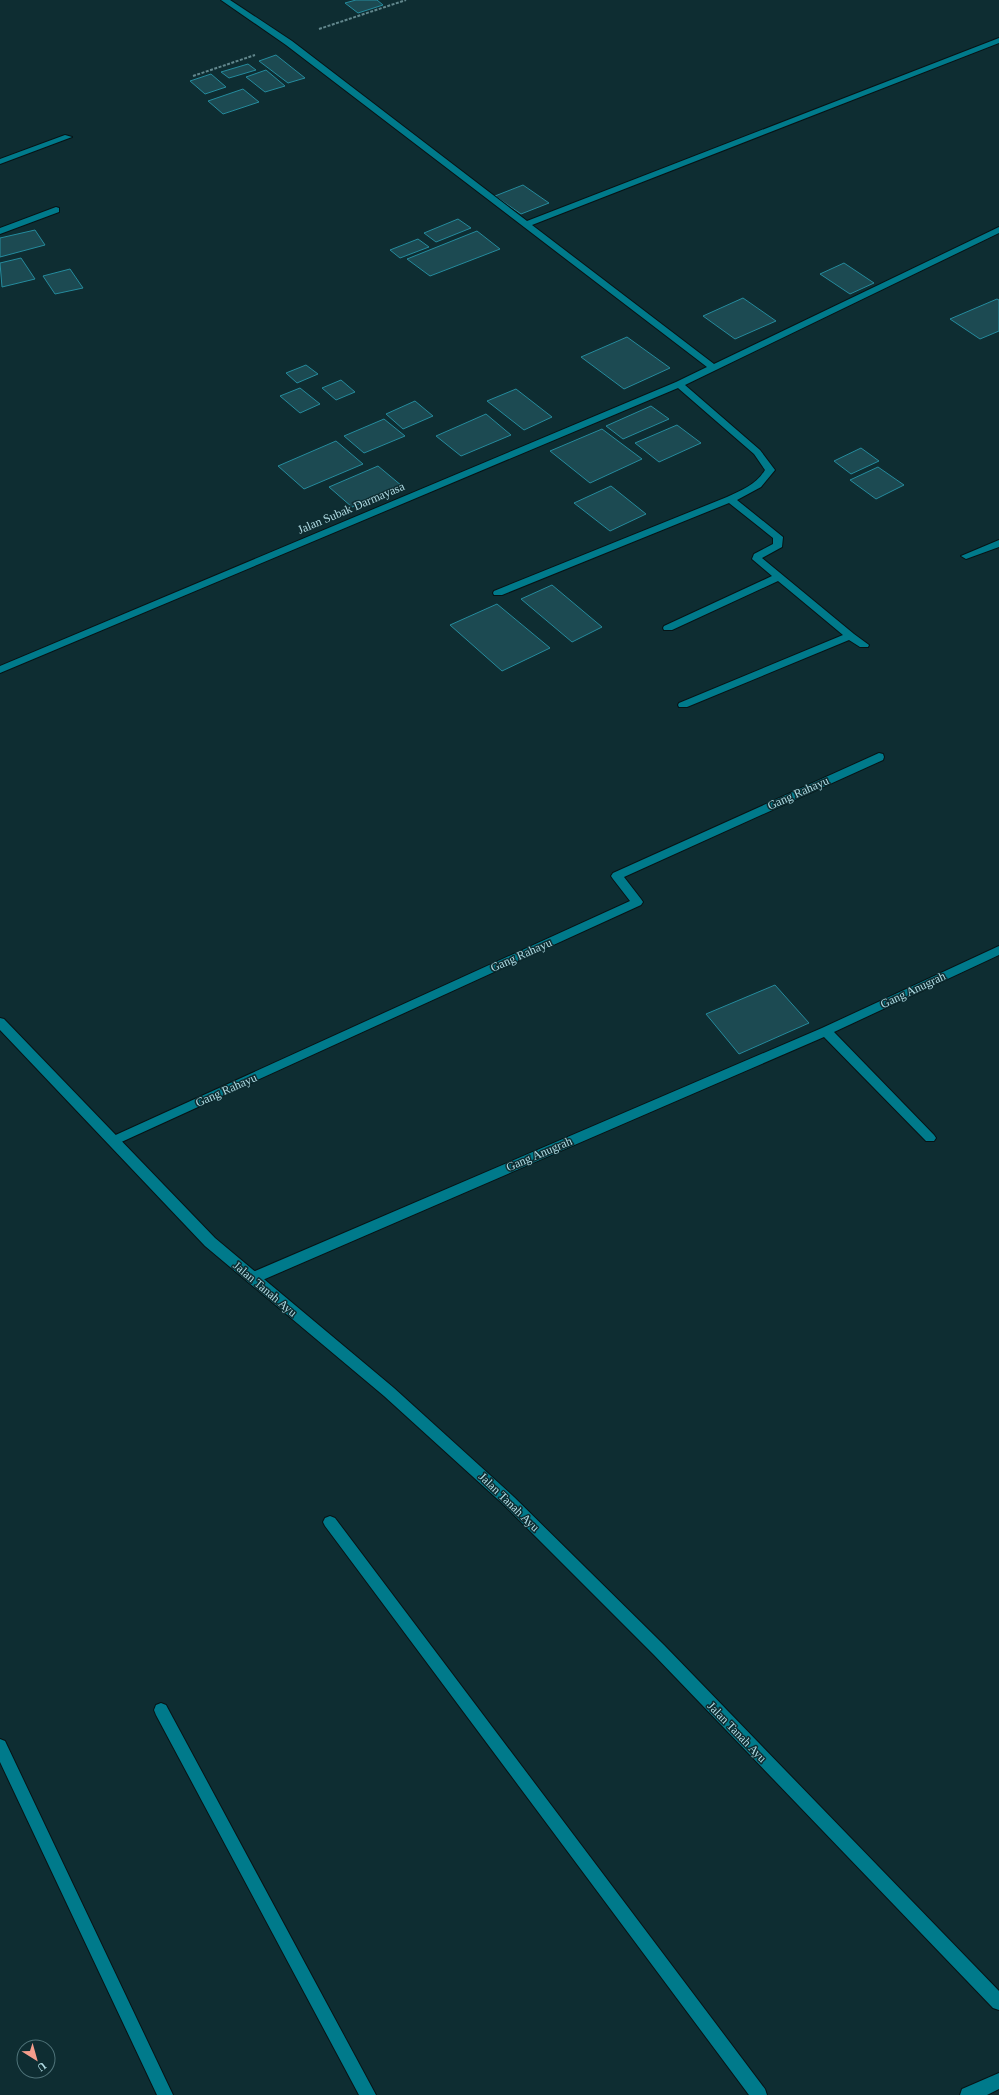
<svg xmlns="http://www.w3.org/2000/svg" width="999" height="2095" font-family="Georgia,serif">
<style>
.building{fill:#1c4a52;stroke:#258b9d}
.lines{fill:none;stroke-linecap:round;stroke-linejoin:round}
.minor-casing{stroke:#071315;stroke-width:2}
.tertiary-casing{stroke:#071315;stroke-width:2}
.path{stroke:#62878d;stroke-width:2;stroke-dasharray:3 1.5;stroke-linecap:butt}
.minor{fill:#007a8b;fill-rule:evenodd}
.tertiary{fill:#007a8b;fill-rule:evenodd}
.labels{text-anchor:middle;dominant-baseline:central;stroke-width:3;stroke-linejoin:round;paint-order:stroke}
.street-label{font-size:12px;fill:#b0dbe3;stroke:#0e2d32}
</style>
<rect width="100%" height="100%" fill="#0e2d32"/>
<!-- building -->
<path class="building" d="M356 0H377L383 5 358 13 345 3Z
M276 55 305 78 288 83 259 61Z
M248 64 256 70 229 78 221 72Z
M266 70 285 86 265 92 246 77Z
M211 74 226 87 205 94 190 81Z
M243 89 259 102 223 114 208 101Z
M523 185 549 203 521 214 495 196Z
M458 219 471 228 436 242 424 233Z
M35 230 45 245 0 257V238Z
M477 231 500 249 430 276 407 259Z
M418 239 429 247 400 258 390 250Z
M21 258 35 279 2 287 0 263Z
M844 263 874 283 850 294 820 274Z
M70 269 83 288 55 294 43 276Z
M743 298 776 321 735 339 703 316Z
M997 299 999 300V331L980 339 950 319Z
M627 337 670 368 624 389 581 357Z
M306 365 318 374 297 383 286 373Z
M341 380 355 392 336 400 322 388Z
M300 388 320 404 300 413 280 396Z
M516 389 552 417 524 430 487 401Z
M415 401 433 416 403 429 386 414Z
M651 406 669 419 623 439 606 426Z
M486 414 511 435 461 456 436 436Z
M384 419 405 436 364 453 344 436Z
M677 425 701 443 659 462 635 443Z
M602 429 642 459 590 483 550 451Z
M336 441 363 464 304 489 278 466Z
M861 448 879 461 851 474 834 461Z
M378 466 402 486 352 507 329 487Z
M878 467 904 485 876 499 850 480Z
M611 486 646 514 610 531 574 503Z
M552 585 602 627 572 642 521 599Z
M497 604 550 648 502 671 450 625Z
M775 985 809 1023 739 1054 706 1014Z"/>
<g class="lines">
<!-- minor casing -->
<g class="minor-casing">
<path id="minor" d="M221 0H230L292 41 527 221 999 38V43L532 225 714 364 999 227V233L685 385 760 450 775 470 761 487 737 500 783 537 782 547 762 558 854 634 869 645 868 647H860L849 640 687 707H679L678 705 679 703 843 635 778 581 672 630H664L663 628 664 626 772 576 752 559 754 554 773 544V538L729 503 502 595H494L493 593 494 591 727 497C742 490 756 485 765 470L754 454 678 388 0 673V666L676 382 707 367 286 45Z
M65 135 72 137 0 164V159Z
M56 207 59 208V212L0 234V228Z
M999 540V547L966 559 961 556Z
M879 753 883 754 884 757 883 760 624 877 641 899 643 902 641 905 117 1144H109L107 1141 109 1138 630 901 613 879 611 876 613 873Z
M999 946V955L834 1032 934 1135 936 1138 934 1141H926L824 1037 258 1282 253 1283 248 1282 247 1278 248 1274 822 1028Z
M330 1516 335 1518 765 2089 767 2095H749L325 1526 323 1522 325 1518Z
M161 1703 166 1705 376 2095H359L156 1715 154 1710 156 1705Z
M0 1739 5 1741 173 2095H157L0 1762Z
M999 2073V2089L987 2095H960L962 2089Z"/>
</g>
<!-- tertiary casing -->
<g class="tertiary-casing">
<path id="tertiary" d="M0 1018 4 1019 215 1238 394 1388 514 1497 664 1645 999 1991V2010L993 2008 654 1655 504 1505 384 1396 205 1246 0 1030Z"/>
</g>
<!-- path -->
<path class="path" d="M319 29 406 0
M193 76 255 55"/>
<!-- minor -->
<use href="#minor" class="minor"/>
<!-- tertiary -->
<use href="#tertiary" class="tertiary"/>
</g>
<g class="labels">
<!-- street labels -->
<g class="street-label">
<text transform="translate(351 508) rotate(-23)">Jalan Subak Darmayasa</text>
<text transform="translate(798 793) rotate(-24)">Gang Rahayu</text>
<text transform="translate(521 955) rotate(-24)">Gang Rahayu</text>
<text transform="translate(913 990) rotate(-25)">Gang Anugrah</text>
<text transform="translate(226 1090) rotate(-24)">Gang Rahayu</text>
<text transform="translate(539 1154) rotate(-23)">Gang Anugrah</text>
<text transform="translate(265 1289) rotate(40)">Jalan Tanah Ayu</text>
<text transform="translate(509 1502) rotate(44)">Jalan Tanah Ayu</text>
<text transform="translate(737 1732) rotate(46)">Jalan Tanah Ayu</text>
</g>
</g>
<!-- north arrow -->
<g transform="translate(36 2059) rotate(143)"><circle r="19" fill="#0e2d32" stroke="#4f7379"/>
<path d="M0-3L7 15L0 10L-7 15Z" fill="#f49d8c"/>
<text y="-6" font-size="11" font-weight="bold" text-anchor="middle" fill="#b0dbe3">U</text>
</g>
</svg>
